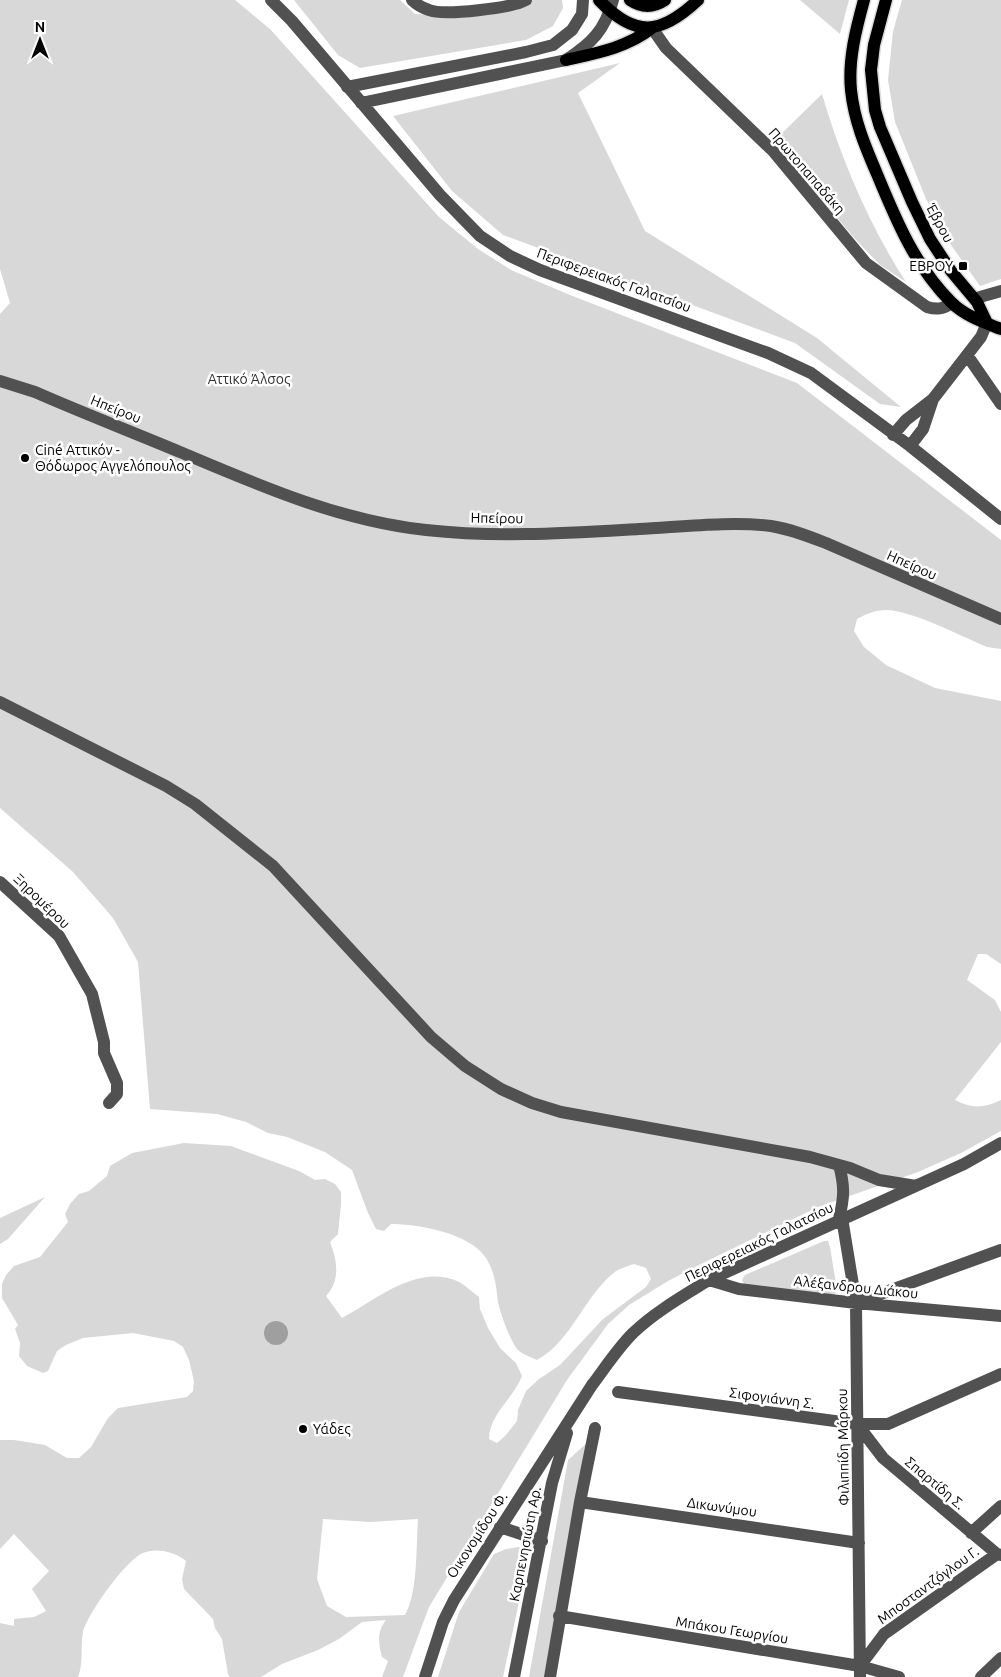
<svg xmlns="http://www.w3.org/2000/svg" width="1001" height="1677" font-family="Ubuntu,sans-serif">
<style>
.green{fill:#d8d8d8;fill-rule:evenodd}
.water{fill:#9f9f9f}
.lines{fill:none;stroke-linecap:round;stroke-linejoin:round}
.major-casing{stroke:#dbdbdb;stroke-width:15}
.minor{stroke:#515151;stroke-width:12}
.major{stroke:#000;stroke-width:12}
.poi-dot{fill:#000;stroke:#fff;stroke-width:2}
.labels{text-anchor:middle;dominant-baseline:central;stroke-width:5;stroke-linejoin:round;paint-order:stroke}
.street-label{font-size:14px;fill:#000;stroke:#fff}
.poi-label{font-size:14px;fill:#000;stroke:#fff;text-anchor:start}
.park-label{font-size:14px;fill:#2f2f2f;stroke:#fff}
</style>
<rect width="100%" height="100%" fill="#fff"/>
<!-- green -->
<path class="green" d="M0 0H235L270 29 439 217 478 249 511 270 570 295 797 383 1001 540V649L987 647C963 637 911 610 886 610 875 610 866 614 857 619L854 631 864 647 886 665 935 688 1001 701V964L986 954H978L967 980 995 1000 1001 1012V1042L955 1100C971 1109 985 1108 1001 1100V1131L961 1153 918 1172 818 1207 701 1264 668 1281 629 1305 608 1324 567 1380 429 1607 403 1677H382L388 1661 382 1657C378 1643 377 1631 386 1620L362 1622 339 1639 318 1650 282 1664 261 1677H230L228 1674 222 1639 215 1628 213 1619 184 1589 182 1579 186 1561C176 1552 156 1547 143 1553 126 1560 88 1613 83 1632 80 1647 84 1662 78 1677H0V1623L14 1626V1619L34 1617 46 1611 32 1589 49 1571 14 1534 0 1549V1440H14L45 1445 67 1458H79L91 1447 108 1418 118 1408 187 1397 193 1391 194 1381 189 1360 183 1347 174 1341 133 1333 83 1338 66 1345 57 1351 48 1371 43 1373 27 1366 19 1356 20 1343 15 1329 18 1325 2 1298V1284L6 1275 14 1266 40 1257 68 1222 65 1214 70 1204 79 1194 89 1191 107 1176 110 1166 132 1153 184 1143 231 1146 299 1171 315 1180 325 1179 335 1184 341 1192V1205L338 1234 330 1242C337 1260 341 1280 326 1296L342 1318C376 1300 416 1264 457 1281 464 1284 472 1292 479 1297L480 1309 488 1328 500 1348 516 1363 522 1376C514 1398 489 1414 489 1439L497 1443 506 1435 517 1421 518 1410 526 1391 539 1379 560 1365 603 1319 646 1287 651 1279 646 1268 634 1264C628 1266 621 1268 616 1271 584 1295 573 1340 537 1360 530 1357 522 1354 517 1349 509 1338 501 1315 498 1302 497 1297 497 1292 496 1287 495 1277 491 1266 486 1258 470 1233 418 1224 391 1224L384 1231 376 1229 368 1213 352 1170 325 1152 287 1137 268 1133 246 1122 217 1114 150 1109 138 962 113 918 73 872 0 808V314L10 303 0 269ZM323 1519 370 1522 418 1519C416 1546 418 1593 405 1615L346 1617 327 1606 317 1579Z
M294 0H400L415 14 460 17 517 10 533 0H562L563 8 553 26 526 40 360 68 338 55Z
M800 0H849L840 34Z
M902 0H1001V279L980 286 951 245 926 199 895 122 888 80 893 31Z
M620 63 578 93 645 231 817 338 901 407 880 404 795 343 503 235 452 191 393 116Z
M822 94C841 159 869 225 906 282L880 265 856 240 773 142Z
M45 1197 8 1239 0 1244V1218Z
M824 1241H828L830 1247 837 1290 835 1294H828L745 1285 742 1280 745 1275Z
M588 1442 544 1677H529L568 1460Z
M519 1547 526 1551 528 1560 503 1677H438L459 1612 494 1554 506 1549Z"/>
<!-- water -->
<path class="water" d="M264 1333a12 12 0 1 1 24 0a12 12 0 1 1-24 0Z"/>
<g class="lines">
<!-- major casing -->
<g class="major-casing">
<path id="major" d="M599 0C635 38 661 35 698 0
M630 0C642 8 653 8 665 0
M864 0C856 29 848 60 851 90 854 120 865 146 877 174 896 220 915 266 951 302 965 316 983 322 1001 329
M886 0 874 45 871 70 875 110 880 127 912 202 930 239 951 271 977 302 987 323
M566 60C597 53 626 48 652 28"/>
</g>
<!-- minor -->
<path class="minor" d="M271 0 292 21 440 195 480 236 510 256 540 270 768 353 811 373 910 446 1001 519
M412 0C416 4 423 8 429 10 444 16 513 8 526 0
M652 28 666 48 773 151 866 263 927 307C937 310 943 309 952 303
M347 87 526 52 553 45 572 30 582 14 583 0
M361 103 566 60C592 43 605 30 613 0
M977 302 980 297 1001 291
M967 355 1001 404
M0 381 35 392C83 413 132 432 180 452 258 485 340 521 426 530 496 538 569 533 639 529 680 527 731 521 771 526 790 529 808 536 826 543L1001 619
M893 435 906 420 933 399 981 337 987 323
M910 446 923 429 933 399
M0 702 166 786 195 804 273 866 431 1037 465 1066 501 1089 532 1103 561 1112 810 1157 850 1168 879 1180 916 1186
M0 882 59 936 92 994 104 1042V1053L117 1083V1094L109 1103
M839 1165C845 1187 844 1198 839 1219
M842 1218 856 1303 860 1677
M709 1280 739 1289 856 1303 1001 1316
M861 1301 1001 1250
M618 1392 857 1424H888L1001 1374
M857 1424 883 1458 997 1554 1001 1555
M580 1502 859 1543
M500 1527 542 1541
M971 1533 1001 1506
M559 1616 860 1666 899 1677
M860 1666 884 1634 997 1554
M425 1677 443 1622 454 1600 592 1385C605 1368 617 1349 633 1333 655 1312 683 1296 709 1280L964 1164 1001 1143
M514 1677 552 1483 567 1433
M550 1677 580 1502 595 1428
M981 1677 1001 1658"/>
<!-- major -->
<use href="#major" class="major"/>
</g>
<!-- markers -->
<g class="poi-dot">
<rect x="958" y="261" width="10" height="10" rx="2.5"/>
<circle cx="25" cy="458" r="5"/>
<circle cx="303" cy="1429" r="5"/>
</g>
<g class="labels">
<!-- street labels -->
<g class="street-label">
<text transform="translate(807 171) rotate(49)">Πρωτοπαπαδάκη</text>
<text transform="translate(940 223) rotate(62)">Έβρου</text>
<text transform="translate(614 280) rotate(20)">Περιφερειακός Γαλατσίου</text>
<text transform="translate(116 409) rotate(22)">Ηπείρου</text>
<text transform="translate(497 518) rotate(1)">Ηπείρου</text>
<text transform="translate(912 565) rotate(24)">Ηπείρου</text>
<text transform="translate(42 901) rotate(44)">Ξηρομέρου</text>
<text transform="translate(759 1242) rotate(-26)">Περιφερειακός Γαλατσίου</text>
<text transform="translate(856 1287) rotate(6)">Αλέξανδρου Διάκου</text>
<text transform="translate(772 1398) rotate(8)">Σιφογιάννη Σ.</text>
<text transform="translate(843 1447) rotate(-91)">Φιλιππίδη Μάρκου</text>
<text transform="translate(935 1483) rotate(40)">Σπαρτίδη Σ.</text>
<text transform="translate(722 1507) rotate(8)">Δικωνύμου</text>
<text transform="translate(477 1535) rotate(-57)">Οικονομίδου Φ.</text>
<text transform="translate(525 1544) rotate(-79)">Καρπενησιώτη Αρ.</text>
<text transform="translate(928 1585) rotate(-36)">Μποσταντζόγλου Γ.</text>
<text transform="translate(732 1630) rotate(9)">Μπάκου Γεωργίου</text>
</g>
<!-- poi labels -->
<g class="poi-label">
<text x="953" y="266" text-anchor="end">ΕΒΡΟΥ</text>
<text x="35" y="450">Ciné Αττικόν -<tspan x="35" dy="16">Θόδωρος Αγγελόπουλος</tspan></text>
<text x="313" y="1429">Υάδες</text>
</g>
<!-- park labels -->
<g class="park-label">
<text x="249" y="379">Αττικό Άλσος</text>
</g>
</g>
<!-- north arrow -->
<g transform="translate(40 40)" stroke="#ffffff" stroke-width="4" paint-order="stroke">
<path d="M0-4L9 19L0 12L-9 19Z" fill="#000000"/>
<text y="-8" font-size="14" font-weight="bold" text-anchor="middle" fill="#000000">N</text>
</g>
</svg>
